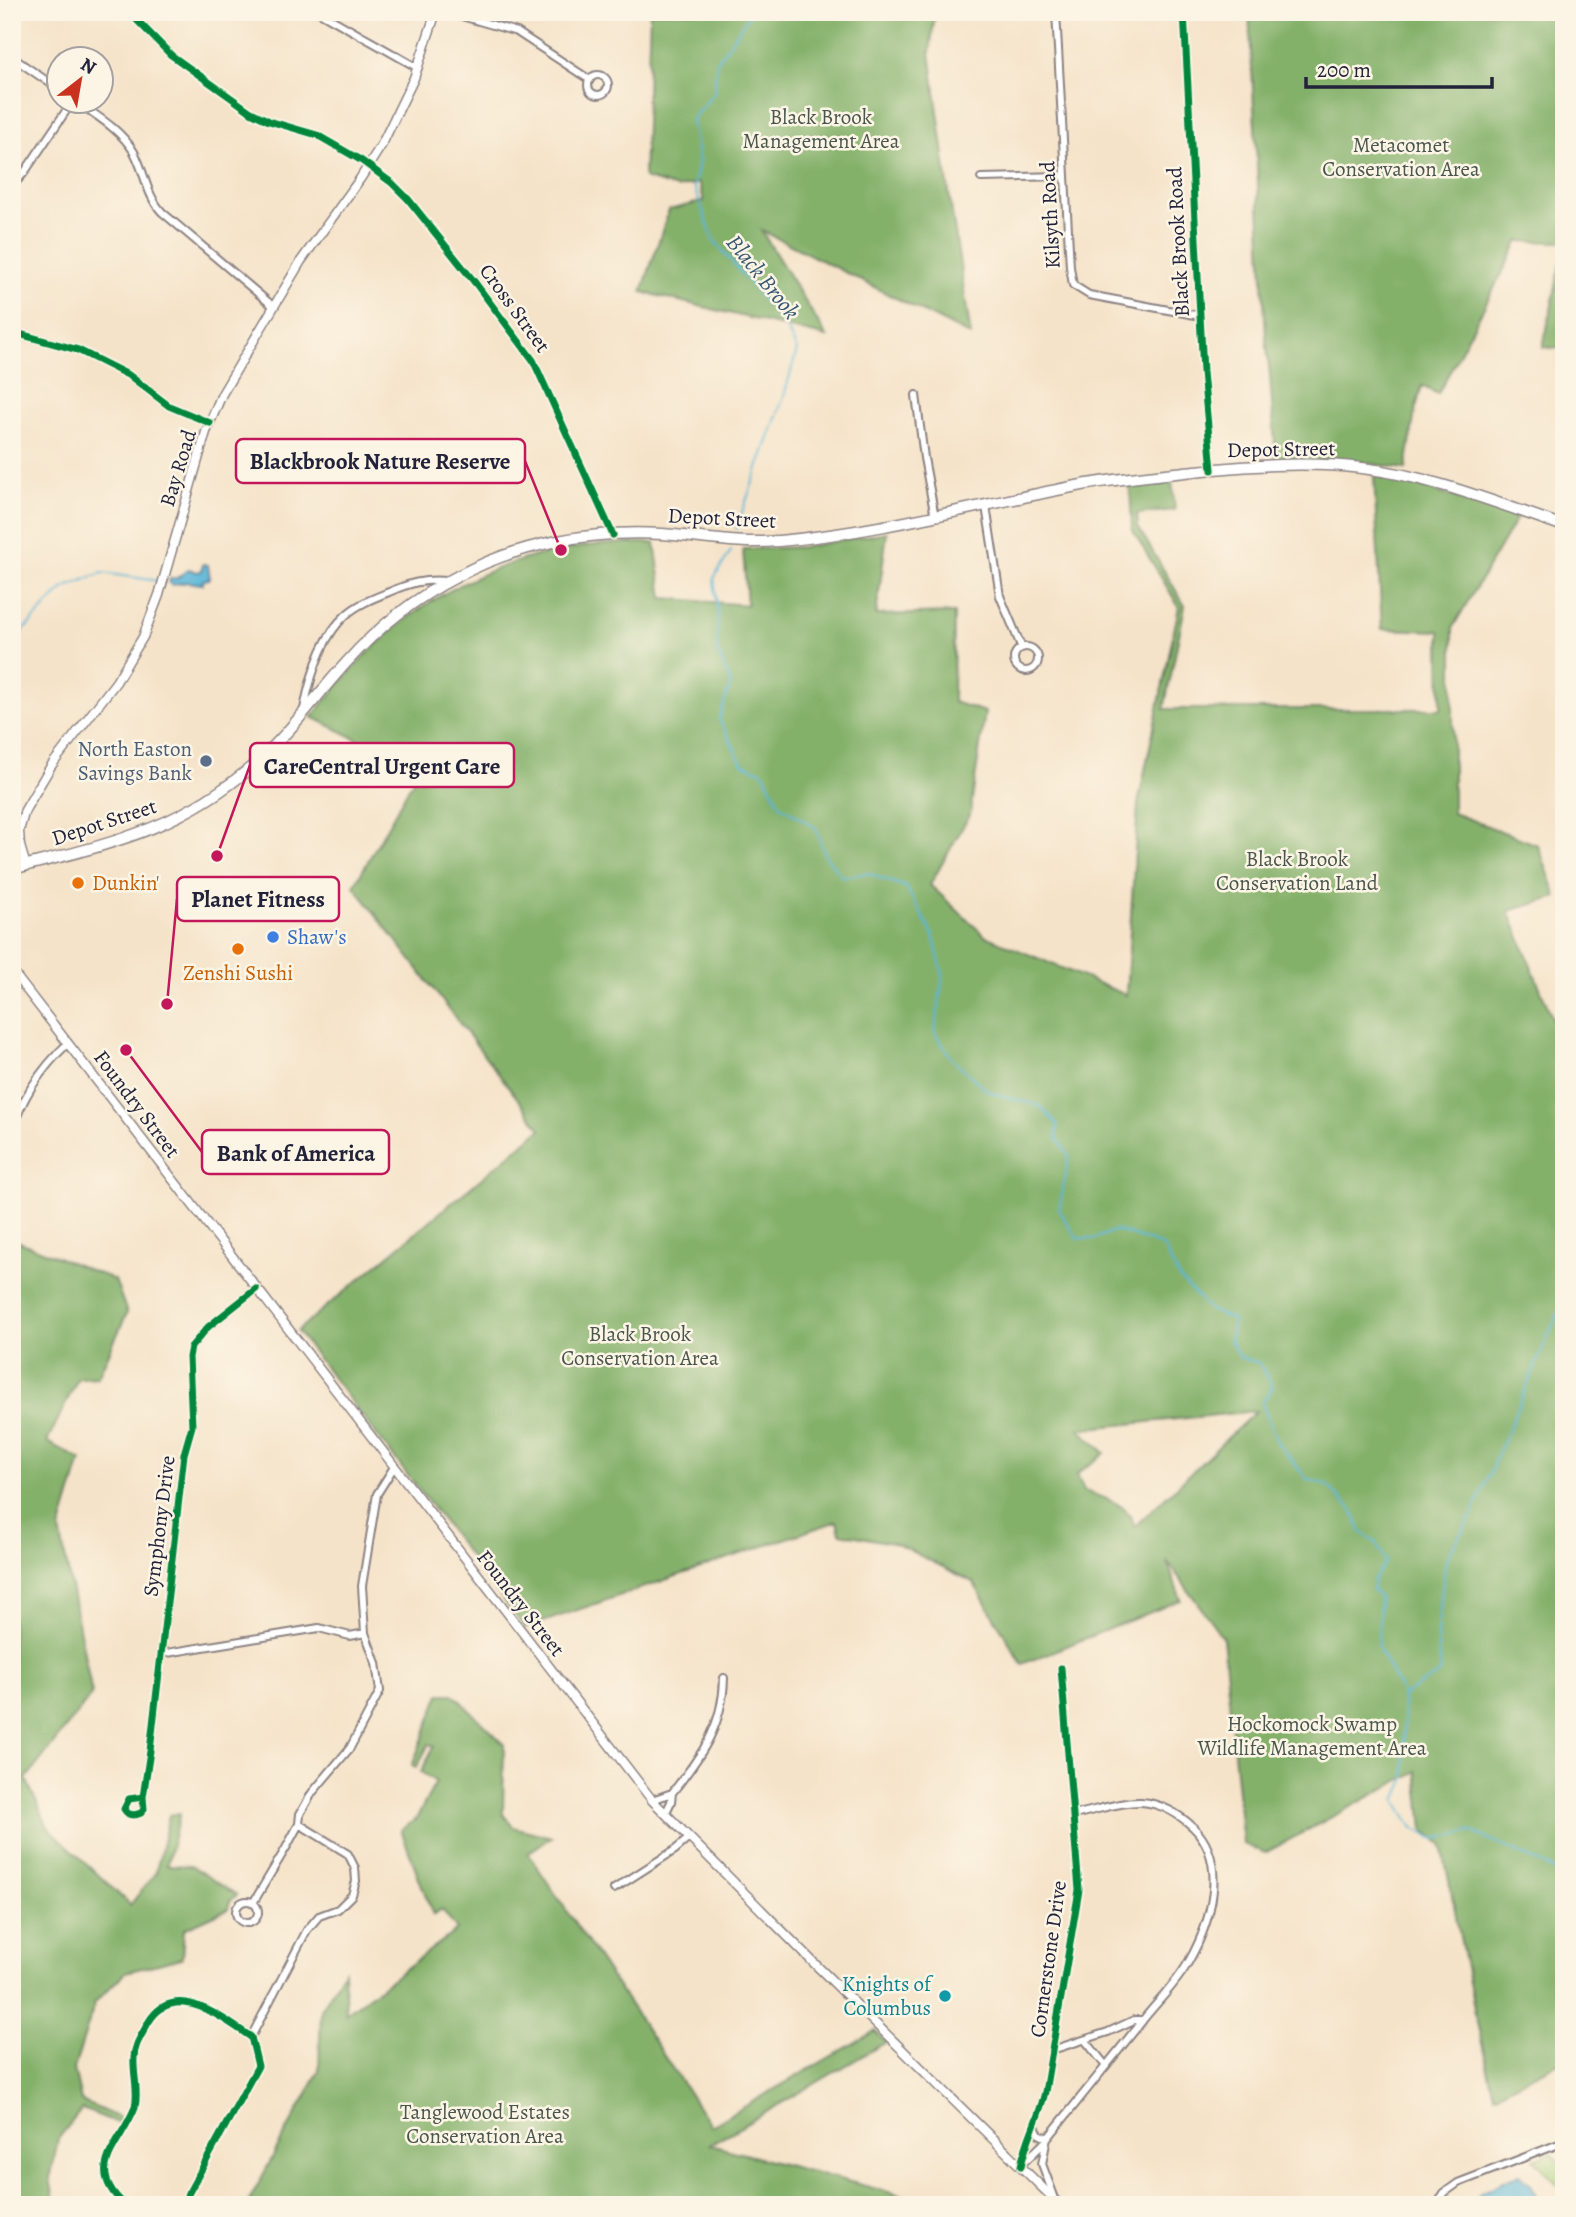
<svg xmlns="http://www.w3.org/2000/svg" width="1576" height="2217" font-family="Alegreya,serif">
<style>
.green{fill:#a5ce7a;stroke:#64785a;stroke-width:2}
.forest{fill:#84b16a;stroke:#536a52;stroke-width:2;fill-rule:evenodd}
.water{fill:#5ab6d8;stroke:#3e6c8a;stroke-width:2}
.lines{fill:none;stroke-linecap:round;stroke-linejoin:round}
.stream{stroke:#5ab6d8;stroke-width:2}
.minor-casing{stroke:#8c8282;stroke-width:10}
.major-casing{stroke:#8c8282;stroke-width:11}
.highway-casing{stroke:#8c8282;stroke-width:13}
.minor{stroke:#fff;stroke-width:6}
.major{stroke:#fff;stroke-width:8}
.highway{stroke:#fff;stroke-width:10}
.cycleway-casing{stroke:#fcf5e5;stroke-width:11}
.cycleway{stroke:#00873e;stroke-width:7}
.service-dot{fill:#5c6f8a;stroke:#fcf5e5;stroke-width:2.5}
.food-dot{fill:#e8710a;stroke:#fcf5e5;stroke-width:2.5}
.shop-dot{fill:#3f7fe0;stroke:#fcf5e5;stroke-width:2.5}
.culture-dot{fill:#0f9aa8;stroke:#fcf5e5;stroke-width:2.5}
.labels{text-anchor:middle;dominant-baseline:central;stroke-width:5;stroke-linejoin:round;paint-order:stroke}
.park-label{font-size:21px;fill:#49564e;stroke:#fcf5e5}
.street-label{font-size:21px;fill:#22223b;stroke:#fcf5e5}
.service-label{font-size:21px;fill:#4e5e75;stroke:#fcf5e5;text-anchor:end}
.food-label{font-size:21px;fill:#c56008;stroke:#fcf5e5;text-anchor:start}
.shop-label{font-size:21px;fill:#366cbe;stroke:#fcf5e5;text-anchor:start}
.culture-label{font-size:21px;fill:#0d838f;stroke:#fcf5e5;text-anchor:end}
.water-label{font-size:23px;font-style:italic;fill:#365672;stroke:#fcf5e5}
.leader{fill:none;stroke:#c2185b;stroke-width:2.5}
.callout-dot{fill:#c2185b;stroke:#fcf5e5;stroke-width:2.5}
.callout{fill:#fcf5e5;stroke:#c2185b;stroke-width:2.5}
.callout-label{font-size:23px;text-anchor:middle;font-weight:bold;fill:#22223b}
</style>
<rect width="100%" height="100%" fill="#fcf5e5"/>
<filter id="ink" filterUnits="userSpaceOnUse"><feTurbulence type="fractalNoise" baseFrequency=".0143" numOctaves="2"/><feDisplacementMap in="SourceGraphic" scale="14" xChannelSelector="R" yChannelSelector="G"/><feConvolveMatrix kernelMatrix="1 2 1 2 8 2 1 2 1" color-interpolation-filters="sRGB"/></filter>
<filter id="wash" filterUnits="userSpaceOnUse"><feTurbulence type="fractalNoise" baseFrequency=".00686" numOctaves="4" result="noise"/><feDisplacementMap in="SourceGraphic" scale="28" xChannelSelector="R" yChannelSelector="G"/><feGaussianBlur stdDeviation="1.57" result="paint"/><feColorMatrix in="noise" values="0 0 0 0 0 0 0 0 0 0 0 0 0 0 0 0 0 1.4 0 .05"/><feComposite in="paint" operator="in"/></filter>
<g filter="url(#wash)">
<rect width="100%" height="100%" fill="#f5e3c9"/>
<!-- green -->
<path class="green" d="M1551 2153 1564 2166V2191L1534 2159Z"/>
<!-- forest -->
<path class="forest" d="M650 12H935L930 53 949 193 971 336 761 230 827 337 642 292 669 210 704 201 699 183 677 188 644 178Z
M1249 12H1564V242L1519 241 1438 394 1422 386 1415 411 1406 469 1345 460H1276L1270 376 1266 339Z
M1564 248V349L1543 347Z
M1374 476 1401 481 1518 516 1453 627V813L1538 845 1557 897 1509 911 1564 1047V2060L1494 2095 1476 2018 1442 1845 1423 1829 1417 1771 1265 1853 1243 1844 1223 1638 1167 1561 1181 1600 1022 1664 973 1582 897 1544 840 1533 837 1521 525 1628 297 1331 541 1129 354 886 419 770 312 717C333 691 355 664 380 641 454 572 554 539 655 543L663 598 747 605 743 549 804 547 887 532 876 615 954 613 953 702 985 712 970 814 930 885 985 936 1126 995 1138 804 1179 607 1132 529 1130 486 1172 482 1175 510 1137 514 1138 527 1185 606 1164 709H1441L1440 631 1382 629ZM1256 1411 1134 1527C1132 1504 1102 1497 1084 1491L1077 1474 1105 1453 1079 1429Z
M12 1239 115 1280 127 1313 98 1377 78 1378 47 1442 81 1460 60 1530 92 1694 26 1779 48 1827 130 1905 156 1872 169 1815 180 1813 167 1865 191 1866 237 1895 230 1901 228 1909 184 1929 182 1958 126 1972 95 2002 74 2069 81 2101 122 2119 120 2124 82 2109 58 2139 50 2179 55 2205H12Z
M440 1694H453L504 1744 503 1814 513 1827 551 1837 528 1853 711 2126 875 2031 886 2042 710 2145 938 2205H247L319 2071 321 2010 344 1971 346 2013 457 1930 442 1909 433 1915 401 1830 416 1819 436 1782 421 1772 434 1746 429 1744 416 1768 412 1766Z"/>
<!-- water -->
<path class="water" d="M203 564 208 565 210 579 203 580V584L187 582 172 585 169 583 170 579 177 578 189 569 196 572 202 571Z
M1519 2174 1531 2184 1539 2205H1482L1478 2196 1480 2193Z"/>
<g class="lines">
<!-- stream -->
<path class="stream" d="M736 529 784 396 797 350 786 327 713 239 694 186 699 162 692 119 714 93 717 62 751 12
M731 551 714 578 718 616 717 651 731 683 719 719 742 763 763 772 780 805 816 828 825 855 842 877 867 873 906 887 933 935 943 975 935 1033 952 1059 989 1092 1040 1106 1058 1125 1056 1136 1069 1156 1059 1210 1077 1238 1094 1239 1116 1230 1163 1246 1179 1278 1211 1311 1233 1320 1230 1340 1239 1357 1259 1363 1273 1386 1262 1403 1277 1442 1307 1479 1326 1484 1352 1510 1360 1531 1375 1542 1386 1561 1374 1579 1373 1590 1380 1598 1378 1647 1403 1695 1405 1780 1396 1800 1413 1828 1435 1839 1471 1831 1564 1874
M12 642 64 588 102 573 159 581
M1403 1695 1440 1673 1437 1632 1446 1559 1471 1517 1564 1299"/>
</g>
</g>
<g filter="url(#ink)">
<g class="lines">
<!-- minor casing -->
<g class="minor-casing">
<path id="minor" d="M129 12 171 55 251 112 269 121 317 135 362 161 392 183 408 199 476 284 533 360 613 535
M319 12 418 68
M448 12 517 32 590 80
M1056 12 1070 267 1073 285 1089 295 1200 316
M1184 12 1203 372 1212 470
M12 57 60 90
M588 85a10 10 0 1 1 20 0a10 10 0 1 1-20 0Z
M77 102C97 116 121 130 134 152 145 172 146 195 162 212L273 306
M981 178 1065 176
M12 186 24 173 72 102
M12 332 78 350 130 376 169 406 210 423
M916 395 924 458 935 517
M986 506 1000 596 1021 646
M1014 659a12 12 0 1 1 24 0a12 12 0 1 1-24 0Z
M304 709C310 678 321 637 346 615 358 604 374 598 389 592 410 583 423 579 447 581
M12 1132C21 1098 43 1067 68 1043
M161 1654 319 1628 350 1636 365 1633
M672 1793C701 1756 723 1727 724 1678
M143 1797 144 1809 141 1813C134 1816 128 1816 124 1809L129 1799 143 1797 150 1751 184 1454 192 1426 189 1357 191 1347 208 1327 256 1289
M652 1800 672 1793 671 1802 665 1814
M614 1889 675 1850 689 1838
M236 1912a11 11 0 1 1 22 0a11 11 0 1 1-22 0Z
M253 1903 286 1848 299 1824 300 1814 312 1793 350 1748 380 1691 376 1663 365 1633 362 1586 377 1494 394 1467
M251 2037 307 1930 319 1916 338 1909 352 1895 356 1881 355 1868 348 1854 299 1824
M1085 2040 1106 2066
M1052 2050 1108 2032 1134 2020H1143C1158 2001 1178 1982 1189 1961 1211 1922 1229 1862 1193 1827 1179 1814 1160 1803 1141 1802 1121 1801 1094 1811 1073 1815
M1035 2126 1039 2134 1047 2138 1042 2164 1054 2196
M1022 2164 1043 2144 1143 2020
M1021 2166C1026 2140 1039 2118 1045 2092L1079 1890 1061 1668
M125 2205C83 2168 120 2146 135 2107 139 2091 133 2075 134 2058 134 2045 142 2035 148 2023 174 1979 221 2017 251 2037L258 2066 182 2205
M1437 2205 1444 2193 1458 2183 1564 2142"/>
</g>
<!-- major casing -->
<g class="major-casing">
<path id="major" d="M26 866 20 846 19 831 25 810 51 766 116 682 143 637 159 595 206 432 222 394 301 261 360 179 382 144 414 78 436 12
M12 971 652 1800 816 1965 1060 2205"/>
</g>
<!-- highway casing -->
<g class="highway-casing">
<path id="highway" d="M12 869C108 844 179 831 256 763 290 733 316 696 346 663 378 627 415 598 458 576 520 543 592 530 662 534 701 537 740 545 779 541 880 532 978 505 1077 486 1113 479 1149 476 1185 472 1244 466 1303 461 1362 468 1431 476 1499 504 1564 526"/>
</g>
<!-- minor -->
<use href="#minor" class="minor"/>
<!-- major -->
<use href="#major" class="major"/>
<!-- highway -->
<use href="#highway" class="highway"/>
<!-- cycleway casing -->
<g class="cycleway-casing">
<path id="cycleway" d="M129 12 171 55 251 112 269 121 317 135 362 161 392 183 408 199 476 284 533 360 613 535
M1184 12 1203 372 1212 470
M12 332 78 350 130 376 169 406 210 423
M143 1797 144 1809 141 1813C134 1816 128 1816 124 1809L129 1799 143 1797 150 1751 184 1454 192 1426 189 1357 191 1347 208 1327 256 1289
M1021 2166C1026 2140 1039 2118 1045 2092L1079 1890 1061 1668
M125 2205C83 2168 120 2146 135 2107 139 2091 133 2075 134 2058 134 2045 142 2035 148 2023 174 1979 221 2017 251 2037L258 2066 182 2205"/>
</g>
<!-- cycleway -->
<use href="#cycleway" class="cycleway"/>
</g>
</g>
<!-- markers -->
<circle class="service-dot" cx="206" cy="761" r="7"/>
<g class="food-dot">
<circle cx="78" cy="883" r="7"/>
<circle cx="238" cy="949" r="7"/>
</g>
<circle class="shop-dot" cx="273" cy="937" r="7"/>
<circle class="culture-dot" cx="945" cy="1996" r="7"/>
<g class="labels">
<!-- park labels -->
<g class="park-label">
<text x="821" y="117">Black Brook<tspan x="821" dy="24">Management Area</tspan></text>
<text x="1401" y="145">Metacomet<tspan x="1401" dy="24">Conservation Area</tspan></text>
<text x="1297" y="859">Black Brook<tspan x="1297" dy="24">Conservation Land</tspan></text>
<text x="640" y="1334">Black Brook<tspan x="640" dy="24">Conservation Area</tspan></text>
<text x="1312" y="1724">Hockomock Swamp<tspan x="1312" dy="24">Wildlife Management Area</tspan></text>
<text x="485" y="2112">Tanglewood Estates<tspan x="485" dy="24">Conservation Area</tspan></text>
</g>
<!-- street labels -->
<g class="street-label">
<text transform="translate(1050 215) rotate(-93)">Kilsyth Road</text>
<text transform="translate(1178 242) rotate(-93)">Black Brook Road</text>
<text transform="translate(515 308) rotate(54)">Cross Street</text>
<text transform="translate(1281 449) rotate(-1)">Depot Street</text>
<text transform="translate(178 468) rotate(-73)">Bay Road</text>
<text transform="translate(722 518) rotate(3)">Depot Street</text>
<text transform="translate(104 822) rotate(-18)">Depot Street</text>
<text transform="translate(137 1104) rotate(53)">Foundry Street</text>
<text transform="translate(159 1526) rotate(-83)">Symphony Drive</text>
<text transform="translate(521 1603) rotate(52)">Foundry Street</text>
<text transform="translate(1048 1959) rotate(-82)">Cornerstone Drive</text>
</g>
<!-- service labels -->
<g class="service-label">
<text x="192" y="749">North Easton<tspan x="192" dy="24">Savings Bank</tspan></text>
</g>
<!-- food labels -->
<g class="food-label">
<text x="92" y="883">Dunkin'</text>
<text x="238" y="973" text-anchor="middle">Zenshi Sushi</text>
</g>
<!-- shop labels -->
<g class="shop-label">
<text x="287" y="937">Shaw's</text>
</g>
<!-- culture labels -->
<g class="culture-label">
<text x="931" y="1984">Knights of<tspan x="931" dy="24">Columbus</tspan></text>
</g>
<!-- water labels -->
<g class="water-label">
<text transform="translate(763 277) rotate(51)">Black Brook</text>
</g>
</g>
<!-- callouts -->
<path class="leader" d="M561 550L525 461M217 856L250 765M167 1004L177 899M126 1050L202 1152"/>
<g class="callout-dot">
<circle cx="561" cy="550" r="7"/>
<circle cx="217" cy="856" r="7"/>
<circle cx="167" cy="1004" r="7"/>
<circle cx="126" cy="1050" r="7"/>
</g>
<g class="callout">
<rect x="236" y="439" width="289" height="44" rx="7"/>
<rect x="250" y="743" width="264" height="44" rx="7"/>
<rect x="177" y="877" width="162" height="44" rx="7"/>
<rect x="202" y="1130" width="187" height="44" rx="7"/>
</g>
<g class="callout-label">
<text x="380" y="469">Blackbrook Nature Reserve</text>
<text x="382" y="774">CareCentral Urgent Care</text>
<text x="258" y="907">Planet Fitness</text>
<text x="296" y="1161">Bank of America</text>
</g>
<!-- margin -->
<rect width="1576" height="2217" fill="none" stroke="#fcf5e5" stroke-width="42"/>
<!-- north arrow -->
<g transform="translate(80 80) rotate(31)"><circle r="33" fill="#fcf5e5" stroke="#a5a1a1" stroke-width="2"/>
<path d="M0-5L12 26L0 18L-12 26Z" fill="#c8321e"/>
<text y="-10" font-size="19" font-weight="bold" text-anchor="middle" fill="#22223b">N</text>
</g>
<!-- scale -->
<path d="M1306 77v10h186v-10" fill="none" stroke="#22223b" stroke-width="3.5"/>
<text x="1317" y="77" font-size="21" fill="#22223b" stroke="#fcf5e5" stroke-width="5" paint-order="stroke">200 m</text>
</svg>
